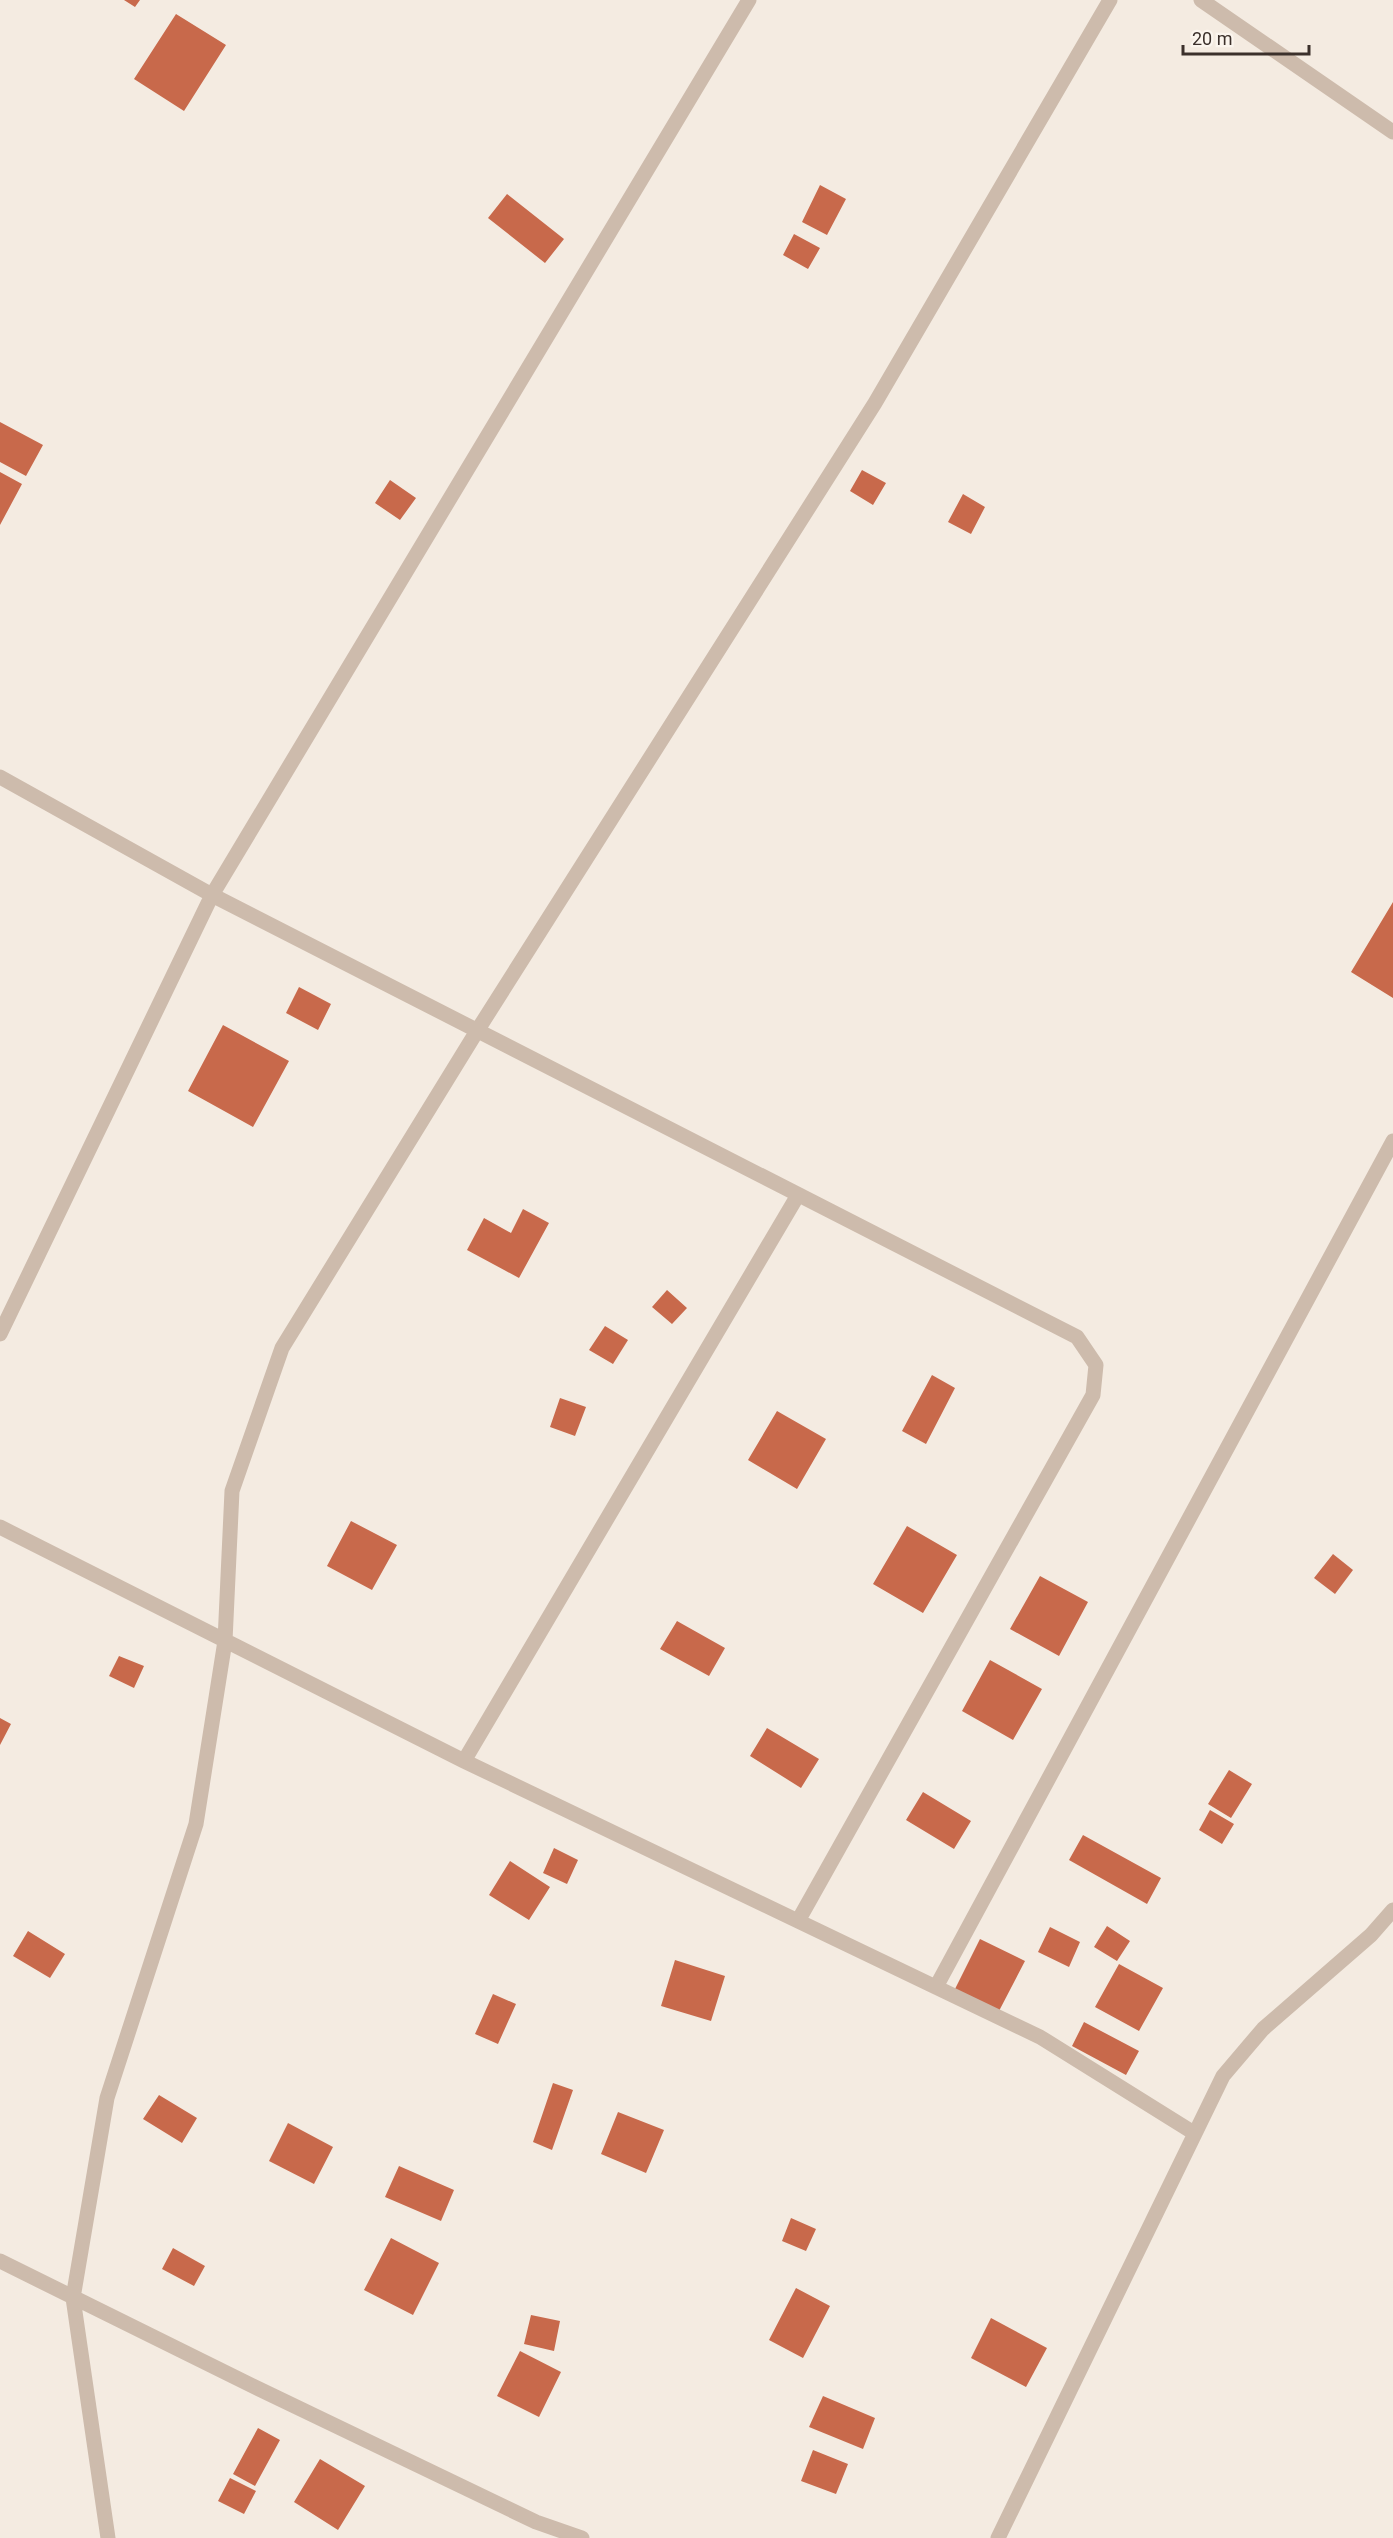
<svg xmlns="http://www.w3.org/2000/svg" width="1393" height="2538" font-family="Roboto,sans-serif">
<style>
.building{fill:#c8694b}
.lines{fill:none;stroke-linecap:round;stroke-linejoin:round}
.minor{stroke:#cdbbac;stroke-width:15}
</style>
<rect width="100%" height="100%" fill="#f4ebe1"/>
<!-- building -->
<path class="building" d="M124 0H140L135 7Z
M176 14 226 45 184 111 134 79Z
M820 185 846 199 827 235 802 222Z
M507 194 564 239 545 263 488 218Z
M794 234 820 248 808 269 783 255Z
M0 422 43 445 26 476 0 462Z
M862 470 886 483 873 505 850 491Z
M0 472 22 484 0 525Z
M390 480 416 498 400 520 375 503Z
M963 494 985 507 971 534 948 522Z
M1393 902V998L1351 972Z
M299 987 331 1004 318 1030 286 1013Z
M223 1025 289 1061 253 1127 188 1091Z
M523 1209 549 1223 519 1278 467 1250 484 1218 511 1233Z
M667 1290 687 1308 672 1324 652 1307Z
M605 1326 628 1340 613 1364 589 1350Z
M932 1375 955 1388 926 1444 902 1431Z
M560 1398 586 1407 575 1436 550 1427Z
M777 1411 826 1439 797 1489 748 1460Z
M351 1521 397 1545 372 1590 327 1566Z
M907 1526 957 1555 923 1613 873 1584Z
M1333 1554 1353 1570 1335 1594 1314 1578Z
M1040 1576 1088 1602 1059 1656 1010 1629Z
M677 1621 725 1648 709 1676 660 1649Z
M119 1656 144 1666 134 1688 109 1676Z
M990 1660 1042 1689 1013 1740 962 1711Z
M0 1718 11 1724 0 1745Z
M767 1728 819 1759 801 1788 750 1756Z
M1229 1770 1252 1784 1231 1818 1208 1804Z
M923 1792 971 1821 954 1849 906 1820Z
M1210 1810 1234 1824 1222 1844 1199 1830Z
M1083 1835 1161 1878 1147 1904 1069 1860Z
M554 1848 578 1860 567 1884 543 1873Z
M510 1861 550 1887 529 1920 489 1895Z
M1107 1926 1130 1941 1117 1961 1094 1947Z
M1050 1927 1080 1942 1069 1967 1038 1952Z
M28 1931 65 1954 50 1978 13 1956Z
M980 1939 1025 1961 999 2011 955 1989Z
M675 1960 725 1976 711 2021 661 2006Z
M1119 1964 1163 1988 1139 2031 1095 2007Z
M493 1994 516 2004 498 2044 475 2034Z
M1084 2022 1139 2051 1126 2075 1072 2046Z
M553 2083 573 2090 552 2150 533 2142Z
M159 2095 197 2118 182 2143 143 2119Z
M618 2112 664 2130 646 2173 601 2154Z
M288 2123 333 2147 314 2184 269 2161Z
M399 2166 454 2190 441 2221 385 2197Z
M791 2218 816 2229 806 2251 782 2241Z
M391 2238 439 2263 413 2315 364 2290Z
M173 2248 205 2266 194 2286 162 2269Z
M796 2288 830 2306 803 2358 769 2340Z
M531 2315 560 2321 554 2351 524 2344Z
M991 2318 1047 2348 1026 2387 971 2358Z
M520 2351 561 2372 539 2417 497 2396Z
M823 2396 875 2418 863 2449 809 2427Z
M258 2428 280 2440 255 2486 233 2474Z
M813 2450 848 2464 836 2494 801 2481Z
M320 2459 365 2486 338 2530 294 2502Z
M230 2478 256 2491 244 2514 218 2501Z"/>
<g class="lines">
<!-- minor -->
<path class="minor" d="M1201 0 1393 132
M0 777 212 895 1077 1337 1096 1365 1093 1395 798 1921
M0 1334 212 895 749 0
M0 1527 464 1761 1040 2037 1194 2133
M464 1761 798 1195
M936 1987 1393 1141
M0 2261 259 2389 536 2522 582 2538
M108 2538 73 2298 107 2098 196 1824 225 1641 232 1491 282 1348 477 1031 875 403 1110 0
M998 2538 1223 2076 1263 2029 1371 1935 1393 1910"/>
</g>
<!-- scale -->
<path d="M1183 45v9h126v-9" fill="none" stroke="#3b302b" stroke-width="3"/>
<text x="1192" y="45" font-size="18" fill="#3b302b" stroke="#fbf5ee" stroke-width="4.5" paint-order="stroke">20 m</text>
</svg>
